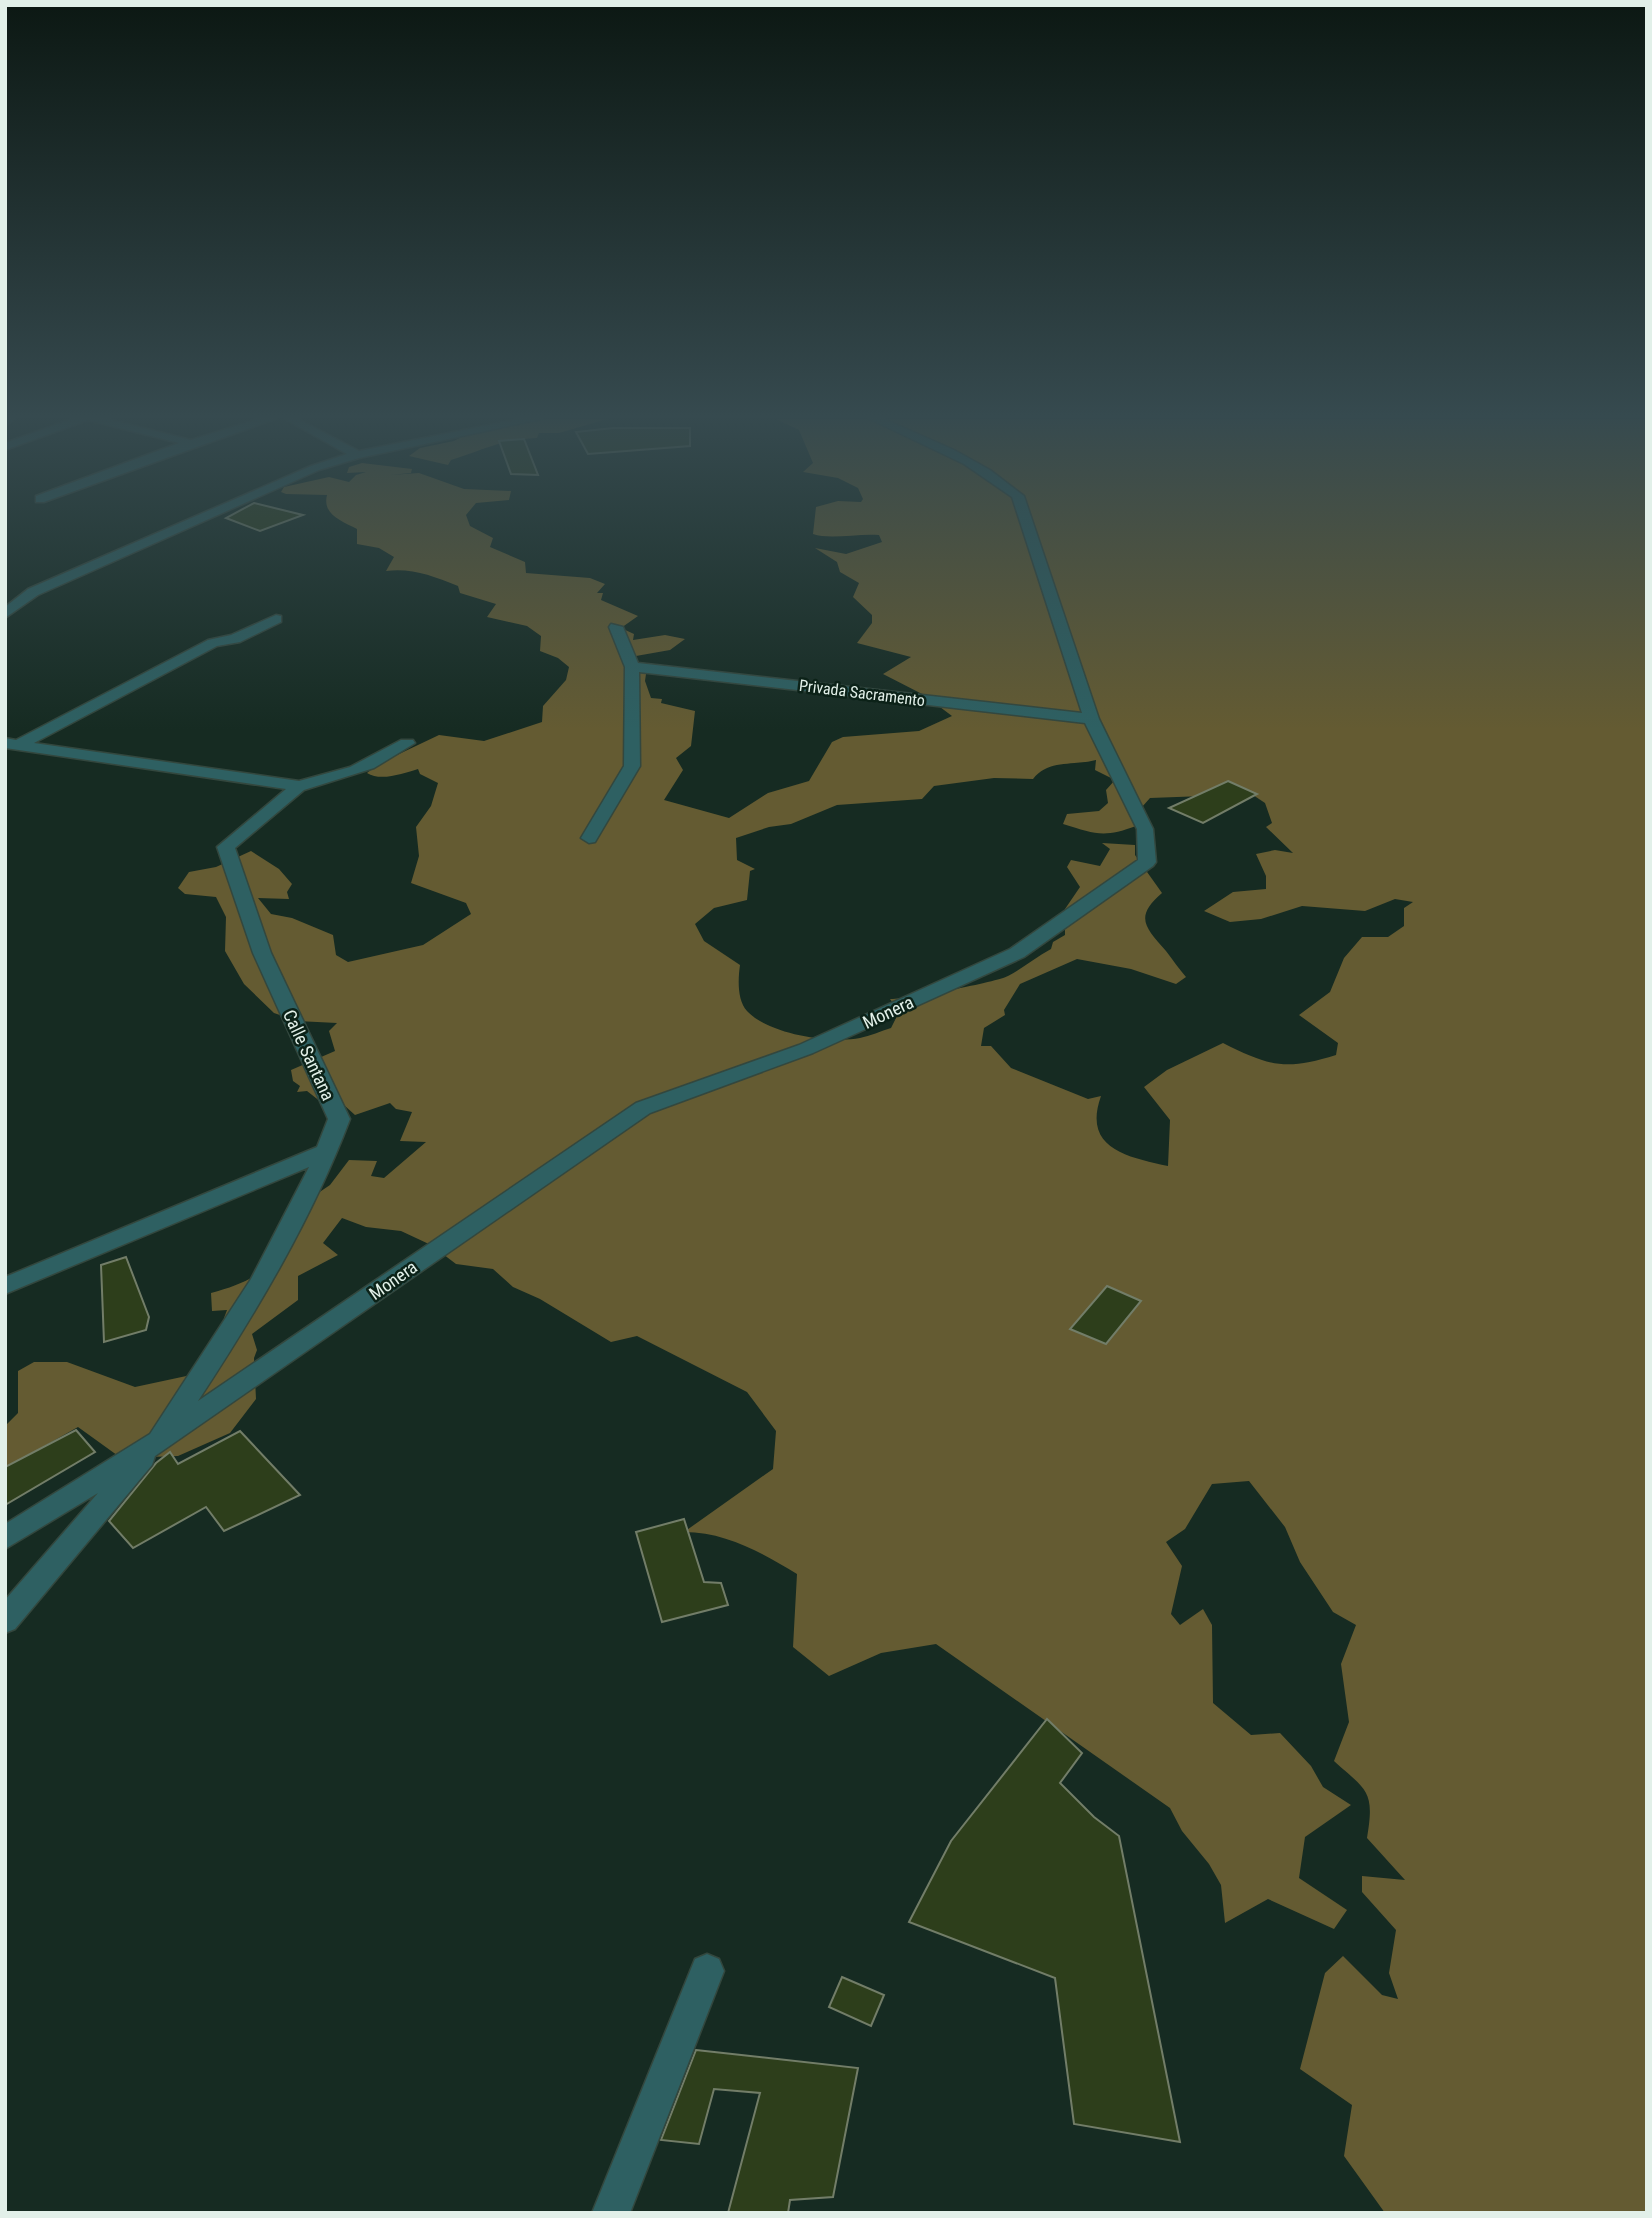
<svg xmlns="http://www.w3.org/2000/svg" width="1652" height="2218" font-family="'Roboto Condensed',sans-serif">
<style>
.forest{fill:#645b32;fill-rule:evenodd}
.building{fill:#2d3e1b;stroke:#727d68;stroke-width:2}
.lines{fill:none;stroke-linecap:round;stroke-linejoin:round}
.minor-casing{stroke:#33473e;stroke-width:3}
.minor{fill:#2e6062;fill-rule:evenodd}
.labels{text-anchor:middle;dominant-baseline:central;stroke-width:5;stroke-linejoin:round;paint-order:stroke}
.far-street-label{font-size:16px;fill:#e2f0e9;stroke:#0c2218}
.street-label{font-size:18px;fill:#e2f0e9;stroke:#0c2218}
</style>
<rect width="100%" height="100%" fill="#162b22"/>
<!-- forest -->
<path class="forest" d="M547 419H607L559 433H539L537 438C501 439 484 450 451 460L448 465 409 456 420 448 454 441 467 434Z
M776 419H1647V2213H1385L1344 2156 1352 2105 1300 2069 1325 1973 1343 1956 1382 1995 1398 1999 1389 1973 1396 1930 1362 1892V1876L1405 1880 1367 1838C1375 1790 1367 1791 1334 1761L1349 1722 1341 1664 1356 1625 1333 1612 1300 1562 1285 1527 1249 1481 1212 1484 1185 1529 1166 1542 1182 1566 1171 1614 1180 1625 1203 1609 1212 1625 1213 1703 1251 1735 1280 1733 1311 1766 1323 1787 1351 1805 1305 1837 1299 1878 1347 1910 1334 1929 1268 1899 1225 1923 1221 1885 1209 1864 1182 1831 1170 1808 936 1644 881 1653 829 1676 793 1647 797 1574C762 1553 726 1532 684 1532L773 1469 776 1431 747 1392 637 1336 611 1342 540 1299 513 1287 493 1269 456 1264 431 1245 401 1231 366 1227 342 1218 323 1243 338 1255 298 1276V1300L252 1334 257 1350 254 1358 256 1399 230 1433 178 1456 121 1458 78 1427 32 1453 22 1477 5 1472V1426L18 1413V1371L34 1362H67L135 1387 191 1375 240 1322 224 1318 227 1310 212 1311 211 1293C244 1284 266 1274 288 1246L281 1218 330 1185 349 1160 377 1161 371 1176 384 1178 426 1142 400 1141 412 1112 396 1109 390 1103 355 1115 345 1106H326L307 1091 297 1092 300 1086 293 1081 291 1070 335 1051 329 1031 337 1023 297 1021 274 1013 244 984 225 951 226 917 216 897 185 894 178 888 189 872 216 867 251 851 279 869 292 884 287 892 289 899 258 898 271 914 292 918 333 935 336 955 348 962 423 945 471 914 466 903 411 883 419 856 416 827 431 806 438 783 420 774 418 769C404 773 381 782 367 773L378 764 439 735 484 741 542 722 543 706 566 680 569 667 558 658 540 651 541 636 527 626 487 617 496 604 460 593 458 586C432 576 413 568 386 571L394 557 379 548 357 544V529C342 521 322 515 327 495L286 494 281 492 284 487 329 477 349 482 356 475 366 472 347 473 349 467 362 463 412 469 411 473 390 475 419 473 464 489 511 491 509 500 476 503 466 515 470 526 493 538 490 547 525 562 526 573 590 578 605 584 597 593H603L601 600 638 616 621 628 634 634 633 640 665 635 685 639 670 650 636 656 638 663 647 667 645 681 651 698 662 699 661 703 695 711 691 746 676 758 683 770 664 800 729 818 768 793 809 781 832 742 843 737 919 731 952 716 924 695 883 674 911 657 857 643 872 623V615L853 597 859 583 840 572 837 562 815 548 846 554 882 542 879 535C859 533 830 540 813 534L816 507 838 501 861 502 863 499 858 488 838 478 803 472 813 463 799 430ZM1096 760 1095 770 1115 780 1106 790 1108 803 1099 811 1067 814 1063 824C1095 834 1104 838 1136 826L1142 807 1150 798 1204 796 1238 785 1265 803 1272 823 1266 827 1293 853 1275 850 1256 854 1266 876V889L1233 892 1204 911 1230 922 1261 919 1302 906 1365 911 1395 899 1413 902 1404 908V926L1388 937H1362L1344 958 1330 992 1299 1015 1338 1043 1336 1055C1285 1071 1269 1066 1223 1043L1167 1070 1144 1087 1170 1120 1168 1166C1128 1157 1082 1149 1101 1096L1088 1099 1011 1068 991 1046H981L984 1028 1005 1015 1004 1010 1020 984 1077 959 1131 969 1176 984 1186 977C1179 969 1173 960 1166 951 1145 927 1134 917 1162 893L1135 855V845L1102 843 1110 849 1100 866 1071 860 1067 867 1080 887 1065 909V935L1053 942 1051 949C1036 957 1023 968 1008 976 997 982 904 1000 890 999L899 1012 891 1028C881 1031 870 1036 860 1038 831 1044 768 1034 747 1011 737 1000 738 979 740 965L704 941 695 924 714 908 747 900 750 871 755 869 737 860 736 838 769 827 791 824 837 805 922 799 934 786 994 778 1033 779C1049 759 1073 766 1096 760Z"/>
<!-- building -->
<path class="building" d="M613 428H690V446L588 454 576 432Z
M524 439 538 475 511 474 499 441Z
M254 503 303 515 260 531 226 518Z
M1228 781 1257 794 1203 823 1169 808Z
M126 1257 149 1317 146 1330 104 1342 101 1265Z
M1107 1286 1141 1301 1106 1344 1070 1329Z
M76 1430 95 1452 5 1505V1467Z
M240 1431 300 1495 224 1531 206 1507 133 1548 109 1521 156 1463 170 1452 178 1464Z
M684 1519 704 1582 721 1583 728 1605 662 1622 636 1532Z
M1047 1719 1082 1753 1060 1783 1094 1817 1119 1836 1180 2142 1074 2124 1055 1978 909 1922 951 1841Z
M842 1977 884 1995 871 2026 829 2007Z
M696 2050 858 2068 833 2197 790 2200 788 2213H728L760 2093 714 2089 699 2144 661 2140Z"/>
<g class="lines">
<!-- minor casing -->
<g class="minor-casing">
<path id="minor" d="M5 419H14L5 426Z
M72 419H107L191 440 258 419H275L44 502H36V496L179 443 88 420 5 450V443Z
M285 419H298L359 451 519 419H541L359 458 319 470 38 595 5 618V607L28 589 311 466 347 454Z
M870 419H884L954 450 990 470 1024 496 1099 719 1153 829 1156 862 1153 866 1024 957 813 1053 650 1113 155 1456 152 1465 15 1629 5 1633V1600L98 1493 5 1549V1524L150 1434 251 1279 309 1167 5 1294V1277L317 1147 328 1119 253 953 217 847 286 789 5 748V738L16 740 208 640 231 635 276 615 281 616V622L240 642 217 646 34 743 299 781 350 767 401 740H413L415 743 374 768 304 790 235 848 271 953 350 1119C312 1219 257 1311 198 1401L636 1103 799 1045 1010 949 1138 860 1137 829 1085 723 639 672 640 766 595 842 589 843 581 838 624 766 625 667 609 627 611 624 623 627 638 663 1082 713 1012 497 964 464Z
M707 1954 719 1959 724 1971 630 2213H592L695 1959Z"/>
</g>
<!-- minor -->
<use href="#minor" class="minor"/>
</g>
<!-- sky -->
<linearGradient id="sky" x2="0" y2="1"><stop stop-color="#0c1813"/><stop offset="0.57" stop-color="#364a4f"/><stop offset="1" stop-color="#364a4f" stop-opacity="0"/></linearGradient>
<rect width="1652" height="730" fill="url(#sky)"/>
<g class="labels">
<!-- far-street labels -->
<g class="far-street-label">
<text transform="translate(862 693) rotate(7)">Privada Sacramento</text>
</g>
<!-- street labels -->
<g class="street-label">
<text transform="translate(888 1012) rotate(-25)">Monera</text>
<text transform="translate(309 1055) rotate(65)">Calle Santana</text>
<text transform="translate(393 1280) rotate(-35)">Monera</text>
</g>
</g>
<!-- border -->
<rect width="1652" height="2218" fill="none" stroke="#e2f0e9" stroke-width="14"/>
</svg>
